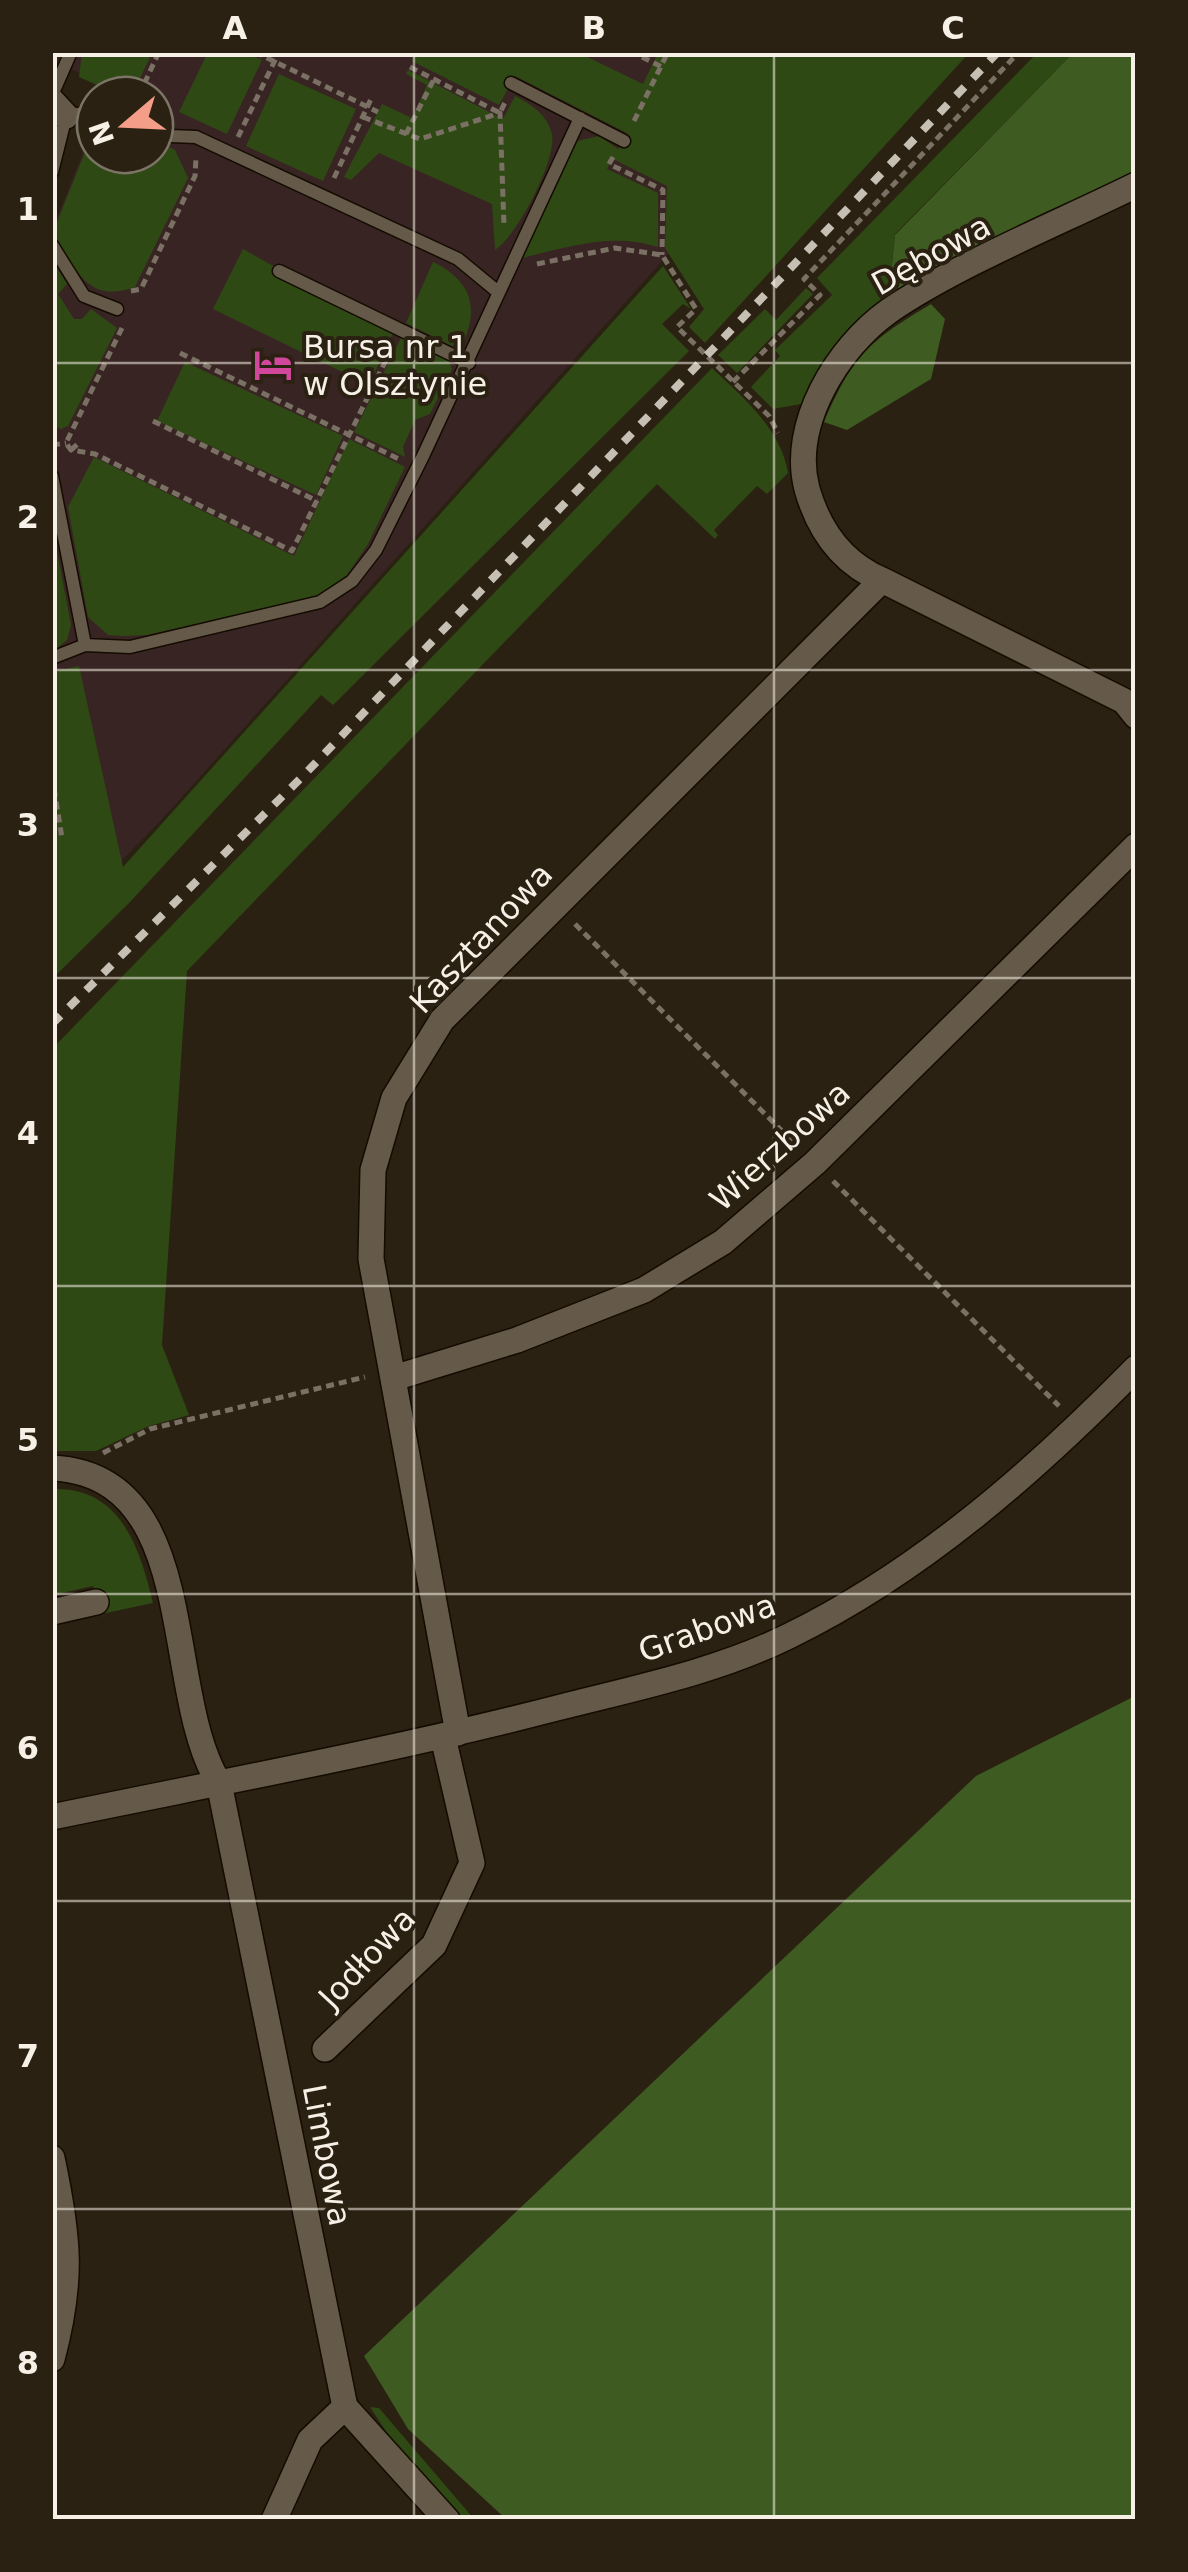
<svg xmlns="http://www.w3.org/2000/svg" width="1188" height="2572" font-family="'DejaVu Sans',sans-serif">
<style>
.education{fill:#382523}
.green{fill:#2f4915}
.forest{fill:#3e5b21}
.lines{fill:none;stroke-linecap:round;stroke-linejoin:round}
.service-casing{stroke:#140b01;stroke-width:15}
.minor-casing{stroke:#140b01;stroke-width:28}
.path{stroke:#7a7164;stroke-width:5;stroke-dasharray:8 5;stroke-linecap:butt}
.service{stroke:#655a49;stroke-width:12}
.minor{stroke:#655a49;stroke-width:25}
.rail{stroke:#c6bfb4;stroke-width:8;stroke-dasharray:12 12;stroke-linecap:butt}
.grid{fill:none;stroke:#f6f0e6;stroke-width:2.5;stroke-opacity:0.55}
.labels{text-anchor:middle;dominant-baseline:central;stroke-width:8;stroke-linejoin:round;paint-order:stroke}
.street-label{font-size:32px;fill:#f6f0e6;stroke:#2b2112}
.poi-label{font-size:32px;fill:#f6f0e6;stroke:#2b2112;text-anchor:start}
.neatline{fill:none;stroke:#f6f0e6;stroke-width:4}
.grid-label{font-size:32px;text-anchor:middle;font-weight:bold;fill:#f6f0e6}
</style>
<rect width="100%" height="100%" fill="#2b2112"/>
<!-- education -->
<path class="education" d="M53 53H926L681 240 163 818 92 891 53 700 52 231 95 122V155H155V95H107L110 87 58 63Z"/>
<!-- green -->
<path class="green" d="M208 52 245 53 262 60 227 134 179 112Z
M82 53V52L152 53 132 95H119L79 77Z
M416 53H579L643 84 658 53H969L705 343 689 327 704 309 665 248 667 186 613 159 607 169 658 193V247C612 232 568 247 522 258L577 141 599 136 618 149 627 133 515 76 499 105 412 61Z
M1037 53H1073L895 234 888 303 806 403 773 409 751 387 780 356 775 350 832 295 817 278Z
M408 70 503 119 515 96C532 105 547 114 552 134 557 160 516 237 495 250L492 204 379 153 351 180 344 177 382 104 412 118 427 85 406 74Z
M279 74 356 109 323 181 246 146Z
M95 127V155H155V139L175 150 188 178 135 287C87 305 74 267 53 232Z
M243 249 393 333 369 385 213 309Z
M52 260 67 284 58 294 74 319H82L91 309 117 328 68 426 61 429 52 425Z
M433 262C470 280 480 306 463 343L452 346 406 323Z
M663 266 691 309 683 304 662 324 689 351 333 705 321 695 130 902 53 978V672L79 666 123 867Z
M806 288 813 294 737 373 718 355 765 309 776 320Z
M401 338 448 360 452 369 430 414 415 420 403 447 405 457 354 432Z
M185 362 343 436 316 495 157 421Z
M712 368C743 398 780 427 788 473L767 494 757 486 714 530 718 535 715 539 657 484 187 971 162 1345 189 1415 149 1426 96 1451H53V1048Z
M349 439 405 467 368 544 347 575 321 595 147 635 123 636 108 635 88 617 68 507 94 457 294 556Z
M52 525 71 625 67 640 52 652Z
M52 1489C121 1486 140 1549 153 1603L101 1614 93 1586 53 1595Z
M370 2407 379 2408 474 2519H462L401 2454Z"/>
<!-- forest -->
<path class="forest" d="M1073 53H1135V171L888 303 895 235Z
M931 304 945 319 931 379 847 430 824 422C853 355 869 341 931 304Z
M1135 1696V2519H506L408 2429 364 2356 976 1776Z"/>
<g class="lines">
<!-- service casing -->
<g class="service-casing">
<path id="service" d="M511 83 624 141
M52 95 71 52
M155 130 171 136 196 137 458 259 498 292
M52 172 66 116 95 111
M52 245 84 296 117 309
M279 271 469 363
M52 476 85 645
M52 658 85 645 130 647 320 602 352 581 376 550 423 456 580 118"/>
</g>
<!-- minor casing -->
<g class="minor-casing">
<path id="minor" d="M52 101 66 116
M882 580C842 563 819 531 807 489 790 425 837 348 889 311 958 264 1059 223 1136 185
M394 1378 517 1340 644 1290 723 1242 815 1163 1136 846
M52 1468C203 1475 161 1690 219 1783L345 2407
M52 1612 96 1602
M458 1733 371 1259 373 1170 394 1098 442 1020 882 580 1124 701 1136 716
M52 1817C221 1782 390 1751 557 1708 635 1688 716 1672 789 1636 920 1572 1034 1472 1136 1368
M325 2049 434 1945 472 1863 443 1737
M52 2158C69 2238 73 2280 52 2359
M345 2407 447 2520
M274 2520 310 2440 345 2407"/>
</g>
<!-- path -->
<path class="path" d="M255 52 378 112
M642 57 662 67
M410 67 500 113 506 100
M139 95 159 52
M363 117 420 139 500 113 504 226
M634 121 668 52
M406 134 434 79
M238 137 278 54
M613 157 609 164 663 190 662 255
M111 160 125 166 130 155
M334 178 371 99
M537 264 615 248 662 255 696 309 677 327 769 416 778 433
M131 291 141 289 195 176 196 158
M122 328 66 443 71 450 95 454 292 551 393 346
M180 353 401 460
M733 382 820 295 804 279 1019 52
M153 421 317 501
M52 445 66 443
M71 450 79 443
M52 776 62 838
M575 924 797 1146
M833 1181 1059 1406
M103 1453 150 1429 365 1377"/>
<!-- service -->
<use href="#service" class="service"/>
<!-- minor -->
<use href="#minor" class="minor"/>
<!-- rail -->
<path class="rail" d="M52 1024 303 776 998 52"/>
</g>
<!-- grid -->
<path class="grid" d="M414 52V2520M774 52V2520M52 363H1136M52 670H1136M52 978H1136M52 1286H1136M52 1594H1136M52 1901H1136M52 2209H1136"/>
<!-- icons -->
<defs>
<g id="hotel-bare" transform="scale(3)"><path d="M-6-4.5h1.5V1H6V5H4.5V3h-9V5H-6ZM-4 0a1.8 1.8 0 1 1 3.6 0ZM.5 0V-2.5h3Q6-2.5 6 0Z" fill="#d1479c" stroke="#2b2112" stroke-width="2.5" paint-order="stroke"/></g>
</defs>
<g fill-rule="evenodd">
<use href="#hotel-bare" x="273" y="365"/>
</g>
<g class="labels">
<!-- street labels -->
<g class="street-label">
<text transform="translate(931 255) rotate(-29)">Dębowa</text>
<text transform="translate(481 938) rotate(-47)">Kasztanowa</text>
<text transform="translate(780 1146) rotate(-42)">Wierzbowa</text>
<text transform="translate(707 1628) rotate(-20)">Grabowa</text>
<text transform="translate(367 1958) rotate(-47)">Jodłowa</text>
<text transform="translate(327 2155) rotate(79)">Limbowa</text>
</g>
<!-- poi labels -->
<g class="poi-label">
<text x="303" y="347">Bursa nr 1<tspan x="303" dy="37">w Olsztynie</tspan></text>
</g>
</g>
<!-- border -->
<rect width="1188" height="2572" fill="none" stroke="#2b2112" stroke-width="110"/>
<!-- north arrow -->
<g transform="translate(125 125) rotate(251)"><circle r="48" fill="#2b2112" stroke="#7c7467" stroke-width="2.5"/>
<path d="M0-8L18 38L0 25L-18 38Z" fill="#f49e8a"/>
<text y="-15" font-size="28" font-weight="bold" text-anchor="middle" fill="#f6f0e6">N</text>
</g>
<rect x="55" y="55" width="1078" height="2462" class="neatline"/>
<g class="grid-label">
<text x="235" y="39">A</text>
<text x="594" y="39">B</text>
<text x="953" y="39">C</text>
<text x="28" y="220">1</text>
<text x="28" y="528">2</text>
<text x="28" y="836">3</text>
<text x="28" y="1144">4</text>
<text x="28" y="1451">5</text>
<text x="28" y="1759">6</text>
<text x="28" y="2067">7</text>
<text x="28" y="2374">8</text>
</g>
</svg>
